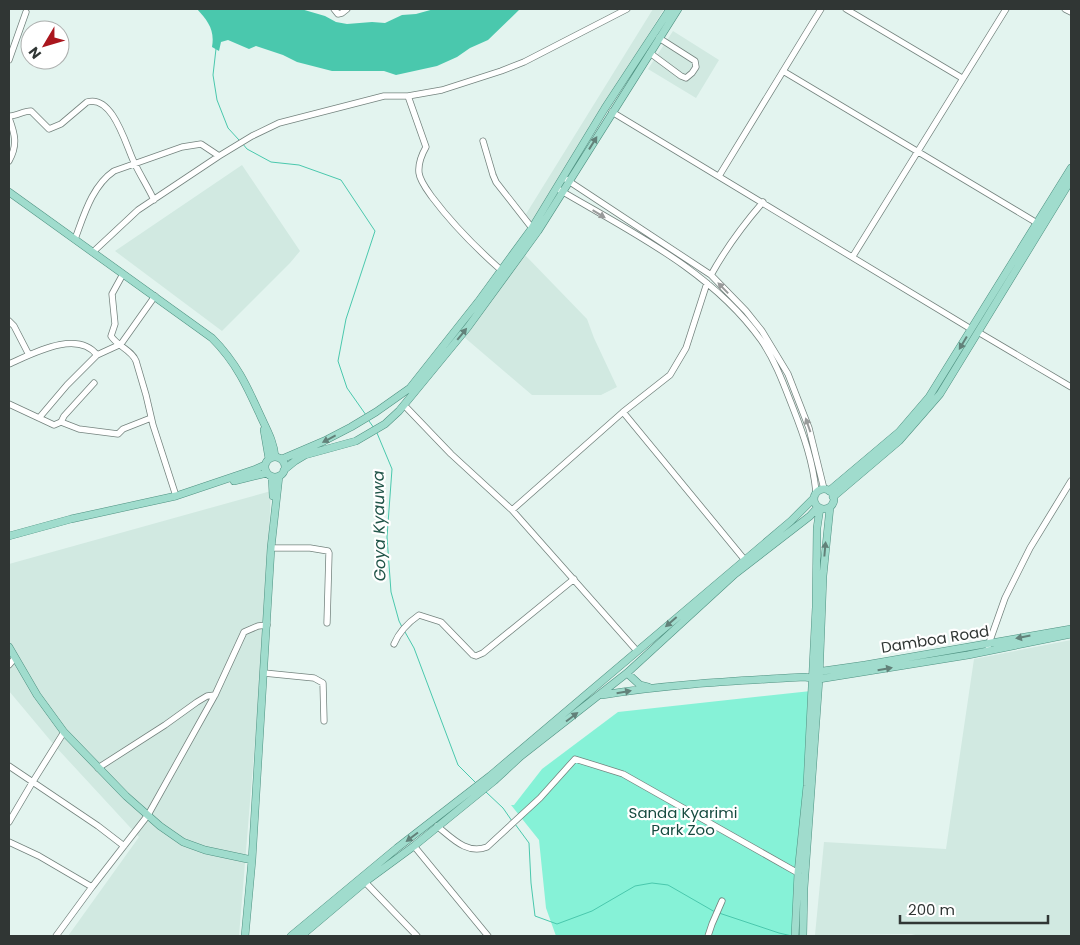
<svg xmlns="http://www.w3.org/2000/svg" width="1080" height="945" font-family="Poppins,sans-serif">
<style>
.built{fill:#d1e9e1}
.green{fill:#86f2d7}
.water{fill:#4ac8ad}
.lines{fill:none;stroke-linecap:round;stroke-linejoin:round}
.stream{stroke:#4ac8ad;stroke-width:1}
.minor-casing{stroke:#74837e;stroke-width:7}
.major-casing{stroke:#4f9282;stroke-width:8}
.minor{stroke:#fff;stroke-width:5.5}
.major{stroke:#a0dccd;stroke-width:7}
.oneway{fill:#628179}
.oneway2{fill:#989a9a}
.labels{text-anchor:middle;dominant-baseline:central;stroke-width:4.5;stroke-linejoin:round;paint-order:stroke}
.street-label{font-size:15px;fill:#303634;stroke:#fff}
.park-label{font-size:15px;fill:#164b40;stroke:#fff}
.water-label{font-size:16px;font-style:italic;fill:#215549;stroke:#fff}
</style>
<rect width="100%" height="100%" fill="#e3f4ef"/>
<!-- built -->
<path class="built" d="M653 9H664L532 222 526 214Z
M673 31 719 60 696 98 648 69Z
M242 165 300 251 290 263 222 331 115 251Z
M525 255 587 319 594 338 617 387 601 395H532L464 337Z
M271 491 265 619 239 936H68L139 837 55 746 9 691V564Z
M1071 640V936H920L911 934 815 935 824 842 946 849 974 659Z"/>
<!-- green -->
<path class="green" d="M811 691 793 936H556L546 908 539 840 511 805H514L542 769 618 712Z"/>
<!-- water -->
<path class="water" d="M197 9H301L325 16 336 22 347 24 372 22 385 23 402 15 416 14 434 9H520L488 40 470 48 457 57 437 66 396 75 384 71H332L297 62 283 55 256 46 249 49 228 40 221 42 219 51 212 47C215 30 208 21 197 9Z"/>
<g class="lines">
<!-- stream -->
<path class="stream" d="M216 49 213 75 217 100 228 128 239 140
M242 143 247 149 271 162 299 165 341 180 375 231 346 319 338 361 347 388 366 415
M369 421 374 428
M377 433 392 469 387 537 391 592 399 621 402 627
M405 632 414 648 458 765 476 783
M486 792 503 808 512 821
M515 824 529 843 531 883 535 916 557 924 592 911 635 886 652 883 668 885 715 912
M719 913 779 933 792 936"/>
<!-- minor casing -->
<g class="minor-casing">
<path id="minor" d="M334 9 338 14 342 13 347 9
M846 9 962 78
M1065 9 1071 12
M650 53 681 76 686 78 692 73 696 67 695 61 659 38
M9 60 26 12
M783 71 1037 223
M408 96 426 147C422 154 418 164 419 173 420 181 427 190 432 197 453 225 476 248 502 271
M612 112 971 329
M9 116C17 116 23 111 31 111L49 129 61 124 87 102C113 94 126 146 134 162 140 175 148 187 154 200
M9 118C15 134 18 145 9 161
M483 141 493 175 496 182 532 228
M719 176 821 9
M564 178 711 275 746 311 762 331 788 374 809 428 824 489
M558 189C629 231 711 270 761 340 775 360 784 385 793 408 804 436 813 462 816 492
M75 239C84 215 92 186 114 171L182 147 201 144 219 156
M93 252 138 210 219 156 252 136 279 123 384 96H408L442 90 501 71 524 62 627 9
M853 256 1006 9
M123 274 112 294 115 324 111 336C117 346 132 350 136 361L146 395 153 425 176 496
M711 275C726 248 743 225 763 202
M9 321 14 326 29 355
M978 332 1071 387
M9 364C32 354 77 329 97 355L121 344 155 296
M9 404 54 425 61 422 64 416 94 383
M404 405 451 454 512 510 637 651
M623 412 744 559
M39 418 67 385 97 355
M61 422 79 429 118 434 123 429 151 418
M512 510 623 412 670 375 686 348 707 283
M271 548H310L328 551 329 553 327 623
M394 644C399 632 409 622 419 615L441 622 473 655 476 656 483 653 574 579
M988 646 1005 598 1030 548 1071 481
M9 665 15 658
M264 673 314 678 323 683 324 721
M9 766 98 826 124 846
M98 768 165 725 197 702 207 696 215 695
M9 822 32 783 64 732
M437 826C452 838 467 855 487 847L540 798 575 759 623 774 798 873
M9 842 39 856 92 887
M414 846 488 936
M365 882 417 936
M56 936 92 887 148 815 215 695 244 632 258 626 267 625
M708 936 712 924 722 901"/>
</g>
<!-- major casing -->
<g class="major-casing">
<path id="major" d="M9 192 212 338C236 362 247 386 261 417 267 430 274 442 275 457
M264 430 269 459
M265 467a10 10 0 1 1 20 0a10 10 0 1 1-20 0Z
M282 459 324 441 351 427 376 412 410 388 478 302 532 228 605 108 670 9
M284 470 295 461 305 455 356 441 385 424 399 411 468 327 538 231 678 9
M272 477 273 496
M234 481 267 473
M814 499a10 10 0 1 1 20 0a10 10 0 1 1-20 0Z
M829 491 899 432 929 397 1071 168
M833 497 899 441 940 394 1071 180
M9 536 71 519 176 496 256 469 265 465
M9 647 37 695 64 732 126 796 160 826 183 842 205 850 252 860
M816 672 865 665 1071 629
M627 673 640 685 648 687
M602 695C669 684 736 681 804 677L819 679 968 655 1071 634
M245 936 252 860 271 548 279 476
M291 936 397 848 490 776 791 521 814 498
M301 936 365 882 414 846 494 781 521 756 627 673 735 574 810 516 818 507
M795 936 798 873 807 786 816 607 817 528 820 508
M803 936 804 888 819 679 823 576 830 507"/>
</g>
<!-- minor -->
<use href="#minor" class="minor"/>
<!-- major -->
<use href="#major" class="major"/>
</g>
<!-- one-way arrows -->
<defs><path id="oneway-solid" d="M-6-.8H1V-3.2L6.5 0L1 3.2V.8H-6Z" transform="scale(1.25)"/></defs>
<g class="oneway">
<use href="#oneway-solid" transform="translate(593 143) rotate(-58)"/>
<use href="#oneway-solid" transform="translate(462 334) rotate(-51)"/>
<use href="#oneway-solid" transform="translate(963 343) rotate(121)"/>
<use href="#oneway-solid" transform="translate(329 439) rotate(152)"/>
<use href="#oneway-solid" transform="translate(825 549) rotate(-85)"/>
<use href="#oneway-solid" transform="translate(671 622) rotate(139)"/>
<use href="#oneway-solid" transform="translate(1023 637) rotate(169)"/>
<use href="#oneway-solid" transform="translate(885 669) rotate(-10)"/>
<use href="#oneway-solid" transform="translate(624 692) rotate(-10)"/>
<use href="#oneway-solid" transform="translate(572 717) rotate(-37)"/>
<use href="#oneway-solid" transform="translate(412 837) rotate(143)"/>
</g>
<g class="oneway2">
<use href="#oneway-solid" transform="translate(599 214) rotate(31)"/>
<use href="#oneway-solid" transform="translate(723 288) rotate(-134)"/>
<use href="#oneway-solid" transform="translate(808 425) rotate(-109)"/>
</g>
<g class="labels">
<!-- street labels -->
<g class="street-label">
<text transform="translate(935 639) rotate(-9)">Damboa Road</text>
</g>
<!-- park labels -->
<g class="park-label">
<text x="683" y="812">Sanda Kyarimi<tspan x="683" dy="17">Park Zoo</tspan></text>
</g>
<!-- water labels -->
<g class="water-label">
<text transform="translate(379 526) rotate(-91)">Goya Kyauwa</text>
</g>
</g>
<!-- border -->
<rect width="1080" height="945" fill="none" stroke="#303634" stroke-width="20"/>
<!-- north arrow -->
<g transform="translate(45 45) rotate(232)"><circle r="24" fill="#ffffff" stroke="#acafae"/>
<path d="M0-4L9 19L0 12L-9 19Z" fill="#aa161e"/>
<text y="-8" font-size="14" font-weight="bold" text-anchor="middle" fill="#303634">N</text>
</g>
<!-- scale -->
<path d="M900 915v8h148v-8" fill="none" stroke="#303634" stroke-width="2.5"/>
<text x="908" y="915" font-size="15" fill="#303634" stroke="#ffffff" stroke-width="4" paint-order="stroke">200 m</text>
</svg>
